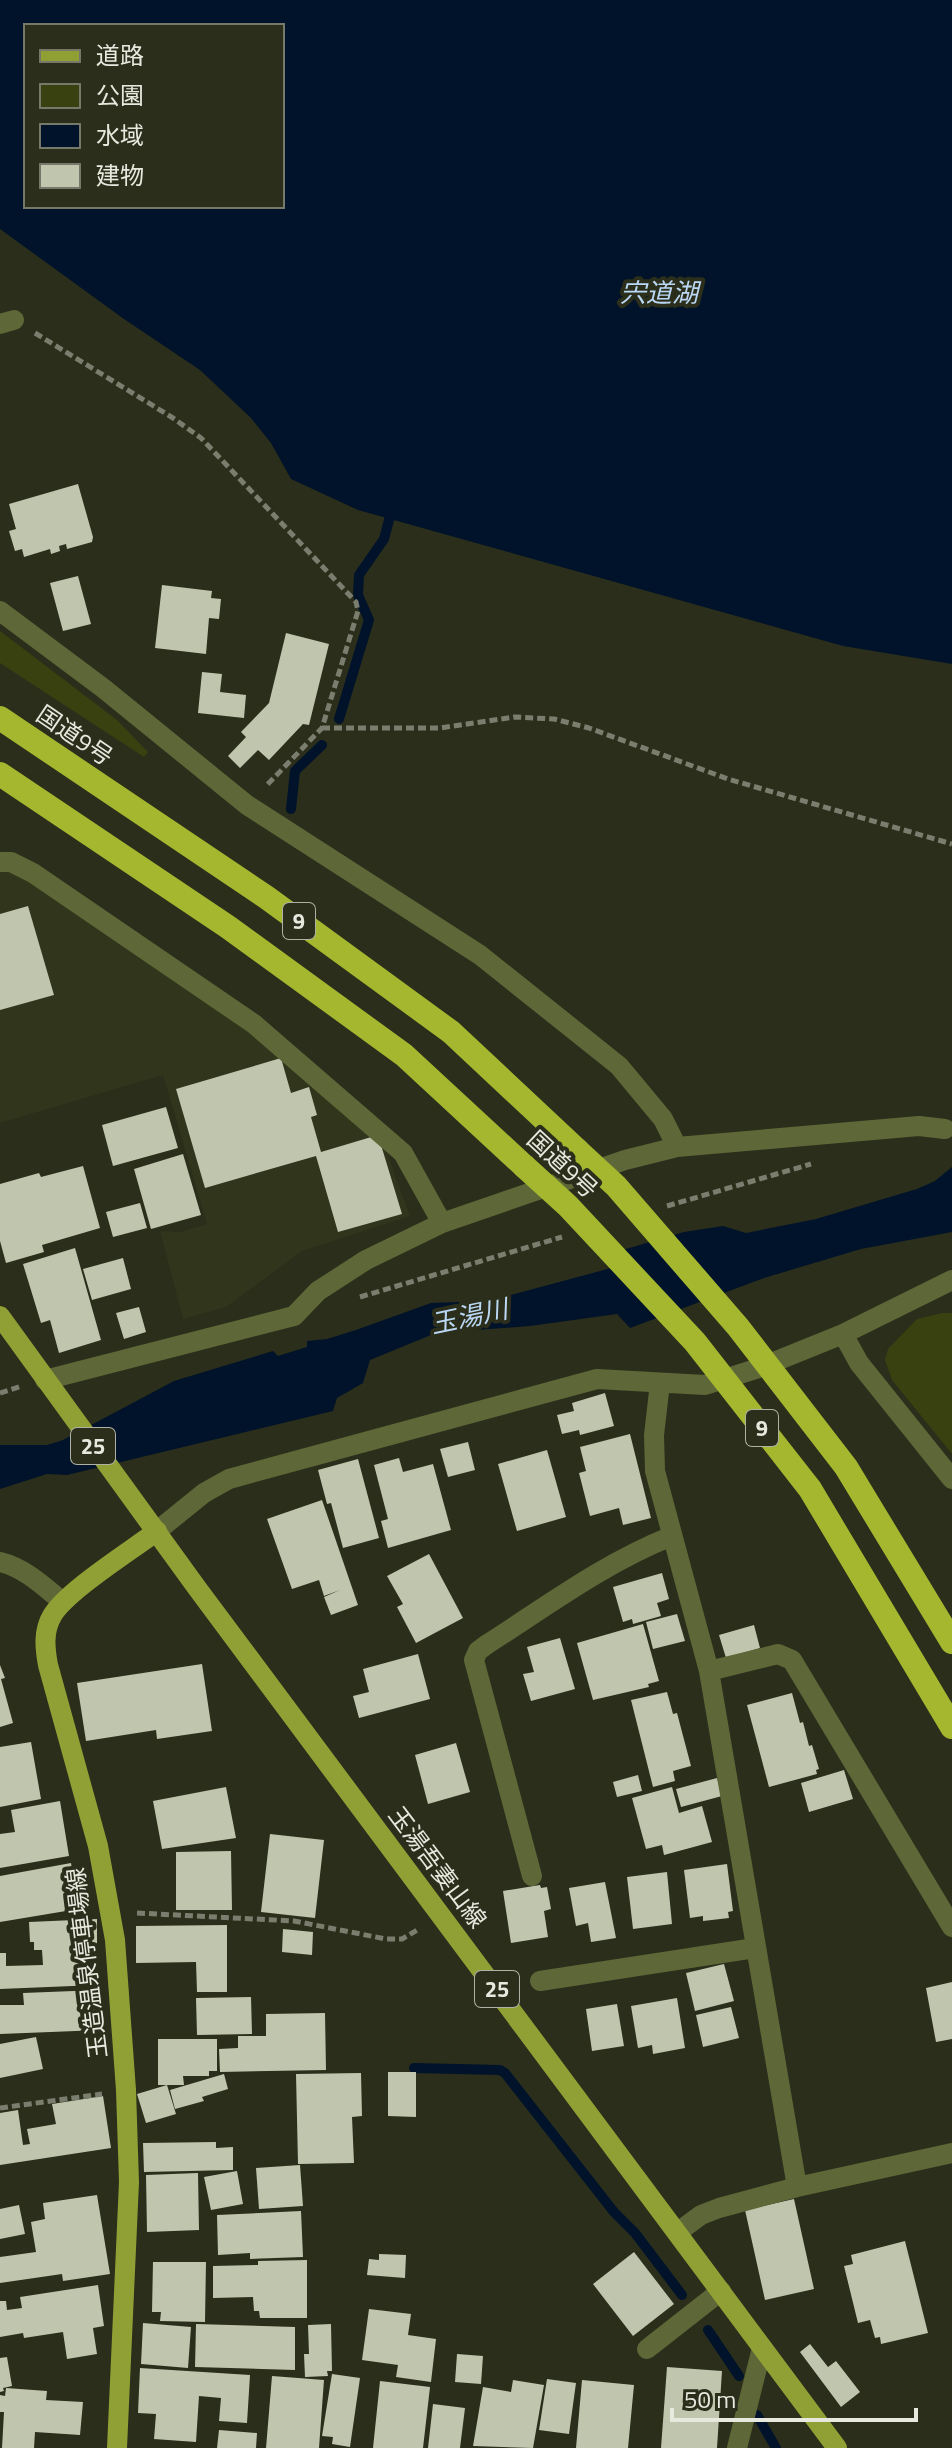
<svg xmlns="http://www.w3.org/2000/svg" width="952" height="2448" font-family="'Titillium Web','Noto Sans JP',sans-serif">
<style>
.built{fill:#30351b}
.green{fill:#3a4110}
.water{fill:#00132a;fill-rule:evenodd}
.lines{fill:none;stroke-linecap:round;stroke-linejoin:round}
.stream{stroke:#00132a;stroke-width:10}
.building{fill:#c0c6ae}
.path{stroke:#7b7e6e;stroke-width:5;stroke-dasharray:8 4;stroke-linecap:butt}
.minor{stroke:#5e6737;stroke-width:20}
.major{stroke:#91a035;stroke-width:20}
.highway{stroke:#a4b72f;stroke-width:24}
.highway-bridge{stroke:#a4b72f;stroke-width:24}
.labels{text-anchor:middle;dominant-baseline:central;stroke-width:8;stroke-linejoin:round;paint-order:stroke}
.shield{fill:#2a2e1b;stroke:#aeb1a4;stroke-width:2}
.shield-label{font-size:22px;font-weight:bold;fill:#e7e9de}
.street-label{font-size:24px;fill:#e7e9de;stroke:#2a2e1b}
.water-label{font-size:26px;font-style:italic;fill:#bad7f3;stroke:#2a2e1b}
</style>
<rect width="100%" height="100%" fill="#2a2e1b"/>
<!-- built -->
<path class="built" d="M10 867 254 1036 380 1134 410 1216 302 1251 226 1307 183 1319 160 1231 180 1232 207 1224 163 1075 0 1123V871Z"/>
<!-- green -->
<path class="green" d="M0 631 117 720 148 752 144 757 0 663Z
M942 1313H952V1454L892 1380 885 1360 888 1349 917 1319Z"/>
<!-- water -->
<path class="water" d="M0 0H952V664L843 646 358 510 291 479 271 443 251 418 200 370 124 319 0 229ZM282 26V206H26V26Z
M952 1167V1232L861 1249 764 1278 630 1328 617 1314 530 1326 436 1333 370 1360 363 1383 337 1398 333 1411 67 1475 47 1474 0 1489V1445H47L63 1440 174 1381 273 1351 278 1356 307 1347V1341L327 1339 356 1330 431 1303 488 1301 615 1267 619 1251 684 1232 723 1226 746 1233 816 1219 917 1189 935 1181Z"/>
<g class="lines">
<!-- stream -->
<path class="stream" d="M339 719 369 620 358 595 359 575 384 539 393 505
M291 809 295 771 322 745
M414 2068 500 2070 505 2073 614 2212 635 2233 682 2295
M708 2330 739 2376
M757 2415 776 2448"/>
</g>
<!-- building -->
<path class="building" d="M78 484 93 537 92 542 67 549 66 544 59 546 60 551 51 554 50 549 24 557 22 549 15 551 9 531 16 529 9 504Z
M78 576 91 624 63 631 50 583Z
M162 585 212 591 211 598 221 599 219 619 209 618 206 654 155 648Z
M286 633 329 644 309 725 303 724 269 760 258 750 240 768 228 756 246 737 241 732 269 703Z
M202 672 222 674 220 692 246 695 244 718 198 713Z
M28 906 54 995 0 1010V914Z
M281 1058 291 1093 309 1087 317 1115 311 1117 321 1152 378 1135 402 1214 338 1232 316 1156 205 1188 176 1089Z
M166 1107 178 1148 113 1166 102 1125Z
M183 1154 201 1215 151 1229 134 1169Z
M83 1166 100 1228 42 1245 44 1252 6 1263 0 1241V1184L39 1173 41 1177Z
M140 1203 147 1228 113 1237 106 1212Z
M75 1248 101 1340 59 1353 50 1320 41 1323 23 1264Z
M123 1258 131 1289 92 1300 83 1269Z
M139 1307 146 1332 124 1339 116 1313Z
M605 1393 614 1426 580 1435 579 1430 562 1434 557 1415 574 1411 572 1403Z
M630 1434 651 1518 623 1525 619 1508 590 1516 579 1473 586 1471 580 1447Z
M468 1442 475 1470 448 1477 440 1449Z
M547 1450 566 1517 517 1531 498 1464Z
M399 1458 403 1472 433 1464 451 1530 388 1548 381 1521 388 1519 374 1465Z
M358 1459 379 1538 343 1548 331 1503 327 1504 318 1470Z
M322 1500 358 1605 331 1615 324 1597 340 1590 324 1596 319 1580 292 1589 267 1519Z
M429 1554 463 1618 416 1643 397 1607 403 1604 387 1576Z
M662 1573 669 1599 657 1603 661 1616 633 1624 632 1619 623 1622 613 1587Z
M677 1614 685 1641 653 1649 646 1622Z
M643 1624 659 1681 648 1684 649 1687 593 1700 577 1643Z
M754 1625 760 1648 726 1658 719 1635Z
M560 1638 575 1689 531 1701 523 1674 534 1672 527 1647Z
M418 1654 430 1699 359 1718 353 1696 369 1692 363 1669Z
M202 1664 212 1731 157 1739 156 1730 86 1741 77 1683Z
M0 1665 5 1678 1 1679 13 1723 0 1727Z
M667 1692 673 1714 677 1713 691 1766 673 1771 675 1781 653 1787 631 1700Z
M792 1693 800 1723 803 1722 809 1746 812 1745 819 1769 816 1770 817 1774 769 1787 747 1705Z
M31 1742 41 1799 0 1807V1747Z
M456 1743 470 1792 428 1804 415 1755Z
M844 1770 853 1799 809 1812 801 1783Z
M638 1775 642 1791 617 1797 613 1782Z
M717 1778 722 1796 681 1807 676 1789Z
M226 1787 236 1838 162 1849 153 1801Z
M672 1787 679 1813 702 1806 712 1842 664 1855 662 1845 646 1849 632 1798Z
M60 1801 69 1856 0 1868V1834L15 1832 11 1810Z
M270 1834 324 1840 315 1918 261 1912Z
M231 1851 232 1910H176V1852Z
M71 1863 78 1909 0 1922V1876Z
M727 1864 733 1911 728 1912 729 1918 703 1921V1916L690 1918 684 1870Z
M667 1872 672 1924 633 1929 627 1877Z
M605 1882 616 1938 591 1942 588 1923 576 1926 569 1888Z
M540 1885 541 1888 547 1887 551 1909 544 1911 548 1937 511 1943 503 1891Z
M97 1919V1985L0 1989V1953H6V1966L43 1965 42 1950H34V1942H30L29 1922Z
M227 1925V1992H197L196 1962 136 1963V1926Z
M283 1929 313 1932 312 1955 282 1952Z
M724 1964 734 2001 695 2011 686 1973Z
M952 1982V2039L936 2042 926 1988Z
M99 1990 101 2030 0 2034V2005H24L23 1993Z
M251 1997 252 2034 197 2035 196 1998Z
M677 1998 685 2048 653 2054 652 2045 638 2048 631 2006Z
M617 2004 624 2046 592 2051 586 2009Z
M731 2007 739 2038 703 2047 696 2015Z
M325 2013 326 2070 220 2072 219 2049 238 2048V2036H266V2014Z
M36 2037 43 2069 0 2078V2044Z
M158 2039H217V2071H209V2076H183L184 2085H158Z
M388 2072H416V2117L388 2116Z
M361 2073 362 2116 352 2117 354 2163 298 2164 296 2074Z
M224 2074 228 2089 202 2097 204 2101 175 2109 170 2090Z
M167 2085 176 2114 146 2123 137 2094Z
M103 2096 111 2148 0 2165V2113L18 2110 23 2145 30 2144 27 2129 56 2124 52 2104Z
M216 2142V2148L233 2147V2170L144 2172 143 2143Z
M300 2165 303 2206 259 2209 256 2168Z
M237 2171 243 2204 211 2210 204 2177Z
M198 2173 199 2230 147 2232 146 2175Z
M97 2195 110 2274 63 2281 62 2274 0 2283V2257L36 2252 31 2222 45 2219 43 2203Z
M794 2199 814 2289 765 2300 745 2210Z
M19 2205 25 2234 0 2239V2209Z
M301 2211 303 2257 250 2259V2253L218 2255 217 2215Z
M905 2241 928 2333 881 2344 880 2337 875 2338 870 2320 858 2323 844 2266 853 2264 851 2255Z
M634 2252 674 2304 633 2336 593 2284Z
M379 2254 406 2255 405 2278 367 2275 369 2259 379 2260Z
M307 2260V2318H260L259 2311H254L253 2297 213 2298V2266L258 2265V2261Z
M153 2262H206L205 2322 160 2321 161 2312H152Z
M98 2285 104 2326 93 2328 97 2354 67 2359 63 2332 24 2338 23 2333 0 2337V2301H6L7 2310 22 2308 20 2297Z
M369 2309 411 2314 408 2335 436 2339 431 2382 396 2377 398 2365 362 2360Z
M143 2323 191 2327 188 2368 141 2364Z
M196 2324 295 2327V2370L195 2367Z
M331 2324 332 2371H327L328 2376 305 2377 304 2354H309L308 2325Z
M810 2344 828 2367 836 2361 860 2392 841 2407 800 2352Z
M457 2354 483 2356 481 2384 455 2382Z
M7 2357 12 2386 3 2388 4 2391 0 2392V2358Z
M667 2367 722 2371 717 2448H661Z
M140 2368 250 2375 247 2423 219 2421 221 2398 199 2396 196 2442 154 2439 156 2414 138 2413Z
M332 2374 360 2378 350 2447 332 2444 333 2437 322 2436Z
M272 2376 324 2380 319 2448H266Z
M547 2379 576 2383 569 2434 539 2430Z
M513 2380 544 2385 533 2448 473 2446 483 2387 511 2392Z
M582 2380 634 2385 628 2448H576Z
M380 2381 430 2387 423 2448H373Z
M6 2388 47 2391 46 2400 83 2402 80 2435 35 2432 34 2448H2L4 2412H0V2395L5 2396Z
M433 2404 465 2408 460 2448H428Z
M219 2430 257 2433 256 2448H217Z"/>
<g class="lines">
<!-- path -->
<path class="path" d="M35 333 173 418 201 438 356 602 358 611 322 728 266 786
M322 728H440L515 717 554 719 589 728 728 779 952 844
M667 1206 811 1164
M360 1297 562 1237
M0 1393 22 1386
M137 1913 294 1921 386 1939H402L419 1929
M0 2108 102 2094"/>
<!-- minor -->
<path class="minor" d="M0 324 14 320
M0 611 103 688 247 805 480 955 619 1066 663 1119 677 1147
M0 862H11L33 873 254 1024 403 1153 442 1223
M843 1334 859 1363 952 1479
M45 1380 294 1316 318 1291 366 1260 442 1223 625 1160 677 1147 919 1126 945 1129
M660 1383 654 1435 655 1471 709 1671 797 2187
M157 1531 204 1493 229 1479 597 1379 705 1385 759 1368 843 1334 952 1280
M0 1562C25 1568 43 1586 63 1602
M709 1671 778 1654 792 1660 952 1927
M532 1876 474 1660 478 1651 486 1645C547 1606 604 1563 672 1536
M540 1981 755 1948
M678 2232 701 2215 719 2208 797 2187 952 2153
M647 2349 721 2291
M737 2448 762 2348"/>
<!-- major -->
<path class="major" d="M0 1316 197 1588 837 2448
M117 2448 129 2182 126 2090 115 1940 98 1846 48 1665C45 1649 43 1631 52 1616 65 1592 132 1550 157 1531"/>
<!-- highway -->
<path class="highway" d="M0 718 266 897 451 1032 577 1150
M0 774 228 927 404 1055 524 1166"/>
<!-- highway-bridge -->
<path class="highway-bridge" d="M577 1150 616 1186 738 1327 846 1467 952 1642
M524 1166 568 1206 695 1342 810 1489 952 1727"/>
</g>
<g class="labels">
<!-- shield labels -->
<g class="shield">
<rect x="283" y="903" width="32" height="36" rx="6"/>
<rect x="746" y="1410" width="32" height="36" rx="6"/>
<rect x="71" y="1428" width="44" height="36" rx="6"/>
<rect x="475" y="1971" width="44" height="36" rx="6"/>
</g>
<g class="shield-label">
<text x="299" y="921">9</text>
<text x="762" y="1428">9</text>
<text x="93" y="1446">25</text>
<text x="497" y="1989">25</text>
</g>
<!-- street labels -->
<g class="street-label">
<text transform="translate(75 735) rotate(34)">国道9号</text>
<text transform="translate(563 1164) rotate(43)">国道9号</text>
<text transform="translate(438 1867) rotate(53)">玉湯吾妻山線</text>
<text transform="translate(86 1963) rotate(-97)">玉造温泉停車場線</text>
</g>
<!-- water labels -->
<g class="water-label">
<text x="659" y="292">宍道湖</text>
<text transform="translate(469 1316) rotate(-12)">玉湯川</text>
</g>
</g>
<!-- legend -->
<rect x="24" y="24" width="260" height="184" fill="#2a2e1b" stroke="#767969" stroke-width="2"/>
<rect x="40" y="50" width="40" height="12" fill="#91a035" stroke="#767969" stroke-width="2"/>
<text x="96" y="64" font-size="24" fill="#e7e9de">道路</text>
<rect x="40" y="84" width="40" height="24" fill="#3a4110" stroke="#767969" stroke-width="2"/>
<text x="96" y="104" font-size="24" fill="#e7e9de">公園</text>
<rect x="40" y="124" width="40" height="24" fill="#00132a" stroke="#767969" stroke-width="2"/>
<text x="96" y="144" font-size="24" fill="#e7e9de">水域</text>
<rect x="40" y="164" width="40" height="24" fill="#c0c6ae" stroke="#767969" stroke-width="2"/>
<text x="96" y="184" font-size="24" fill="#e7e9de">建物</text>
<!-- scale -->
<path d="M672 2408v12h244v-12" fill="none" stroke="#e7e9de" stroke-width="4"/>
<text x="684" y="2408" font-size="24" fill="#e7e9de" stroke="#2a2e1b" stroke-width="6" paint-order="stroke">50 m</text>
</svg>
